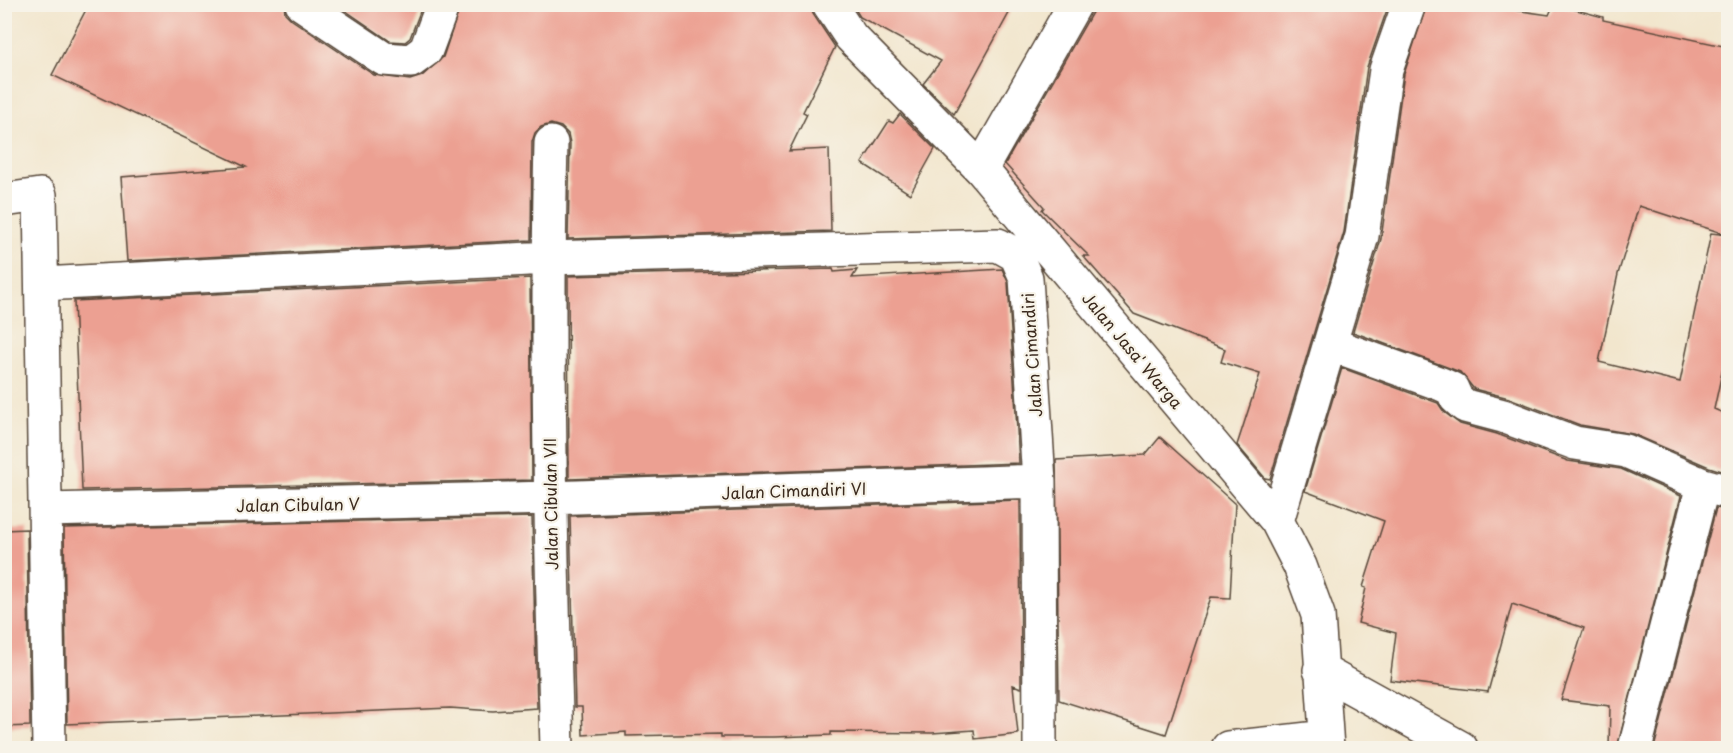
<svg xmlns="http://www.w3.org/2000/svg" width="1733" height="753" font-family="'Playpen Sans',sans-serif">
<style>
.building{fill:#eca092;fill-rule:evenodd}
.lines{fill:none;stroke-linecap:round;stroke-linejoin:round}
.street-casing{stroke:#564638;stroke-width:36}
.street{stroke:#fff;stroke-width:33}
.labels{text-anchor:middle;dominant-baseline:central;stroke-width:4.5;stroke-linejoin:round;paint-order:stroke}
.street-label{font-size:16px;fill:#3b2a1e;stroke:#f7f3e8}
</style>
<rect width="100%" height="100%" fill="#f7f3e8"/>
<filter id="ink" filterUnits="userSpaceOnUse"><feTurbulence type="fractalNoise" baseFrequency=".0167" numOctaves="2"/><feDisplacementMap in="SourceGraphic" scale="12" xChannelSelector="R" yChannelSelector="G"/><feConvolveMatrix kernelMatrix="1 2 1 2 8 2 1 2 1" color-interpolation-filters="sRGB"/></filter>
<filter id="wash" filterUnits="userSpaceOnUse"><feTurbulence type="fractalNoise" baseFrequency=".008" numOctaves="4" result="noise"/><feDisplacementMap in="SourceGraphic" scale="24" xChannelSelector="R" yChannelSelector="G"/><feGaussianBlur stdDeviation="1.35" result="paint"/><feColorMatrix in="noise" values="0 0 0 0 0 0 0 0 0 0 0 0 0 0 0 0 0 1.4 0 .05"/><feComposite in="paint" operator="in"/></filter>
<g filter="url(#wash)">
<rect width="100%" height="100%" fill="#f2e6cd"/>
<g id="blocks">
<!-- building -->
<path class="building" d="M89 4H284L285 13 292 20 374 75 410 80 422 76 443 57 461 4H810L813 14 835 47 803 112 807 114 789 151 829 149 831 231 568 239 570 143 568 134 561 127 551 124 541 127 535 133 532 142 531 240 127 261 121 177 246 167 52 75Z
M336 4H423L410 38 405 42 390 41Z
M852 4H1014L954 114 923 84 941 61 860 17Z
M1097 4H1389L1367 67 1344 232 1270 479 1265 478 1237 445 1260 374 1221 362 1225 349 1134 314 1083 256H1089L1042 210 1044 207 1005 164Z
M1427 4H1473L1549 15 1554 4 1603 17V20L1728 47V345L1714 409 1728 415V473L1709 467 1633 434 1580 425 1509 398 1474 389 1460 372 1353 332 1381 239 1404 74ZM1639 206 1728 235 1711 233 1680 382 1599 362 1618 274Z
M900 114 935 149 910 194 862 163 889 121 893 123Z
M833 269 834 272 857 270 852 278 1002 269 1008 282 1019 463 569 479 568 276Z
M530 278 532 480 82 490 74 301Z
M1342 368 1438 403 1444 412 1460 424 1497 434 1568 461 1621 469 1681 496 1617 748H1609L1610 706 1561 700 1584 628 1512 604 1488 692 1390 680 1396 633 1358 623 1366 588 1363 587 1384 521 1305 491Z
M1160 437 1235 504 1230 598 1211 597 1166 734 1059 700 1056 460 1145 455Z
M1020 500 1021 688 1013 685 1018 734 975 739 974 730 932 733 831 732V735L774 737H721V734L626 736V732L583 735 582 707H575L570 516Z
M1716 508 1728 510V748H1654Z
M532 517 537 708 493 711 450 708 67 724 64 528Z
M27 529 30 726 4 727V530Z"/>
</g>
</g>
<g filter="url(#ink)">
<use href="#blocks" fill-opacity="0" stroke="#564638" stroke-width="1.5"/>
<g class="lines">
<!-- street casing -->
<g class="street-casing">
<path id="street" d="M302 4 384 59 411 61 426 50 443 4
M829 4 851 37 981 169 1277 521 1300 566 1318 615 1327 748
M551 143C546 345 551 547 557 748
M981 169 1075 4
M4 200 40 195 49 748
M42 284 548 258 998 245 1016 255 1026 278 1039 481 1040 748
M1330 344 1441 384 1452 389 1456 398 1465 406 1503 416 1575 443 1626 451 1703 485 1728 492
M46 510 549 498 1039 481
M1277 521 1362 236 1386 70 1409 4
M1320 670 1461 748
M1228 748 1326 737
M1635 748 1703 485"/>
</g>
<!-- street -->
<use href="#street" class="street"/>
</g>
</g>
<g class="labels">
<!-- street labels -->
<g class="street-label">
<text transform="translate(1133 350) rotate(50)">Jalan Jasa' Warga</text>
<text transform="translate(1031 355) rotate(-94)">Jalan Cimandiri</text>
<text transform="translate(794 490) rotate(-2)">Jalan Cimandiri VI</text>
<text transform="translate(298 504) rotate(-1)">Jalan Cibulan V</text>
<text transform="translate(550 504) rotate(-91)">Jalan Cibulan VII</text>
</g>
</g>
<!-- margin -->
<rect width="1733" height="753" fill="none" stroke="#f7f3e8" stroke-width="24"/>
</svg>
